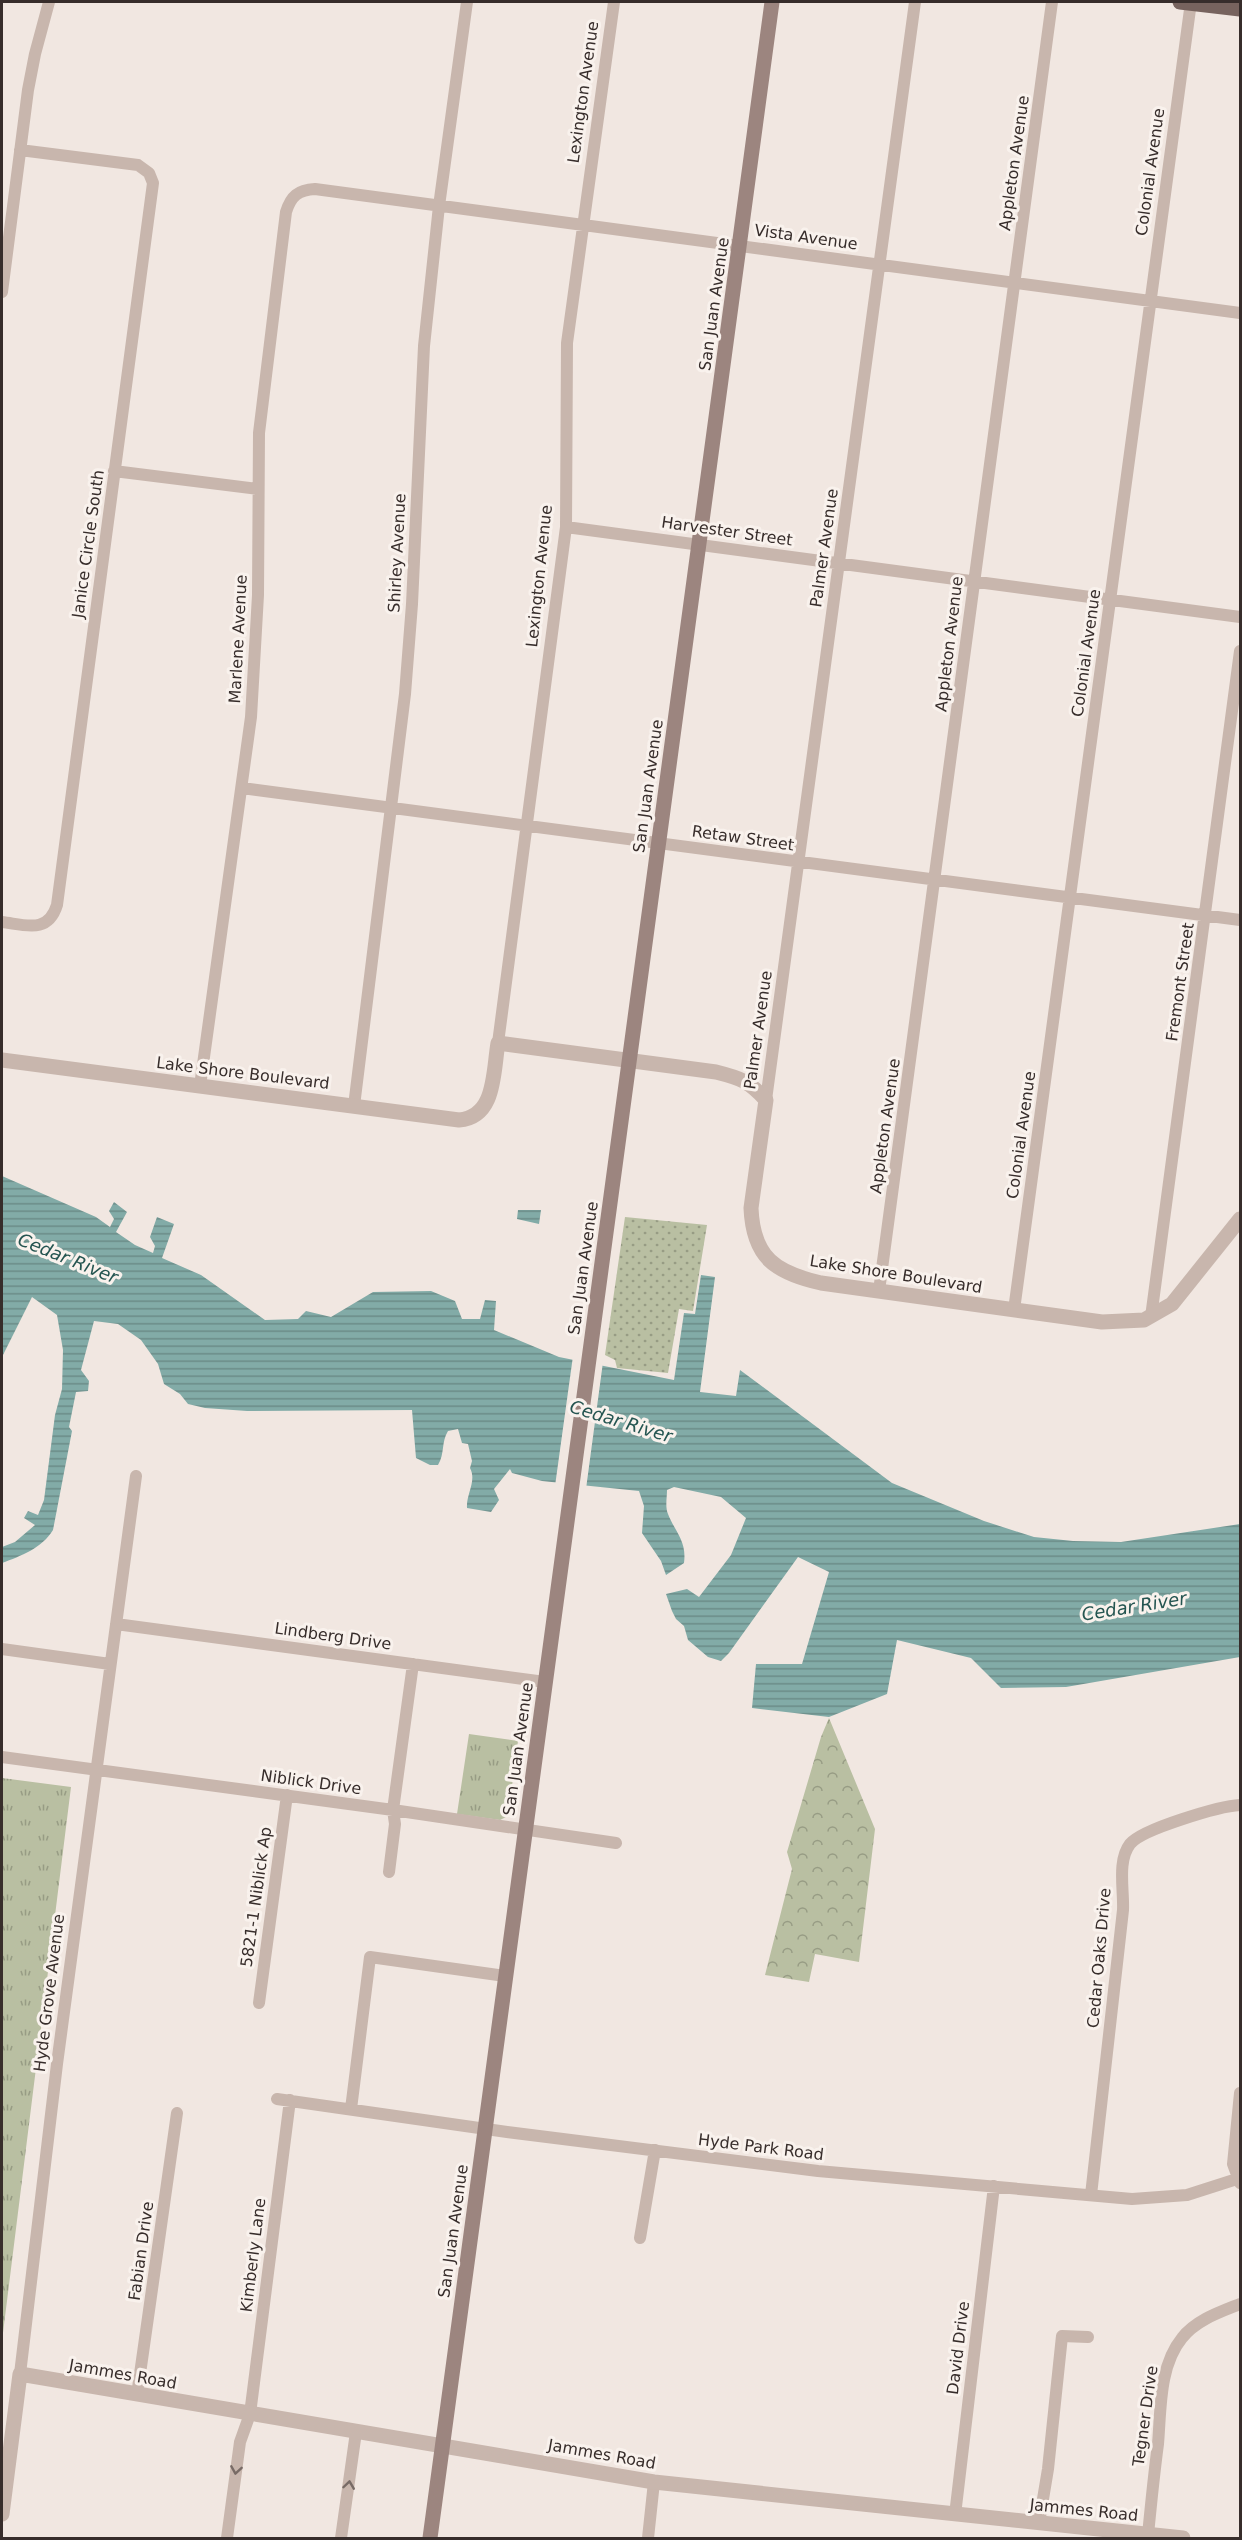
<svg xmlns="http://www.w3.org/2000/svg" width="1242" height="2540" font-family="'DejaVu Sans',sans-serif">
<style>
.grass{fill:url(#grass-tufts)}
.forest{fill:url(#forest-crowns)}
.park{fill:url(#park-dots)}
.water{fill:url(#water-rules)}
.pier{fill:#f1e7e1}
.lines{fill:none;stroke-linecap:round;stroke-linejoin:round}
.minor{stroke:#c8b6ad;stroke-width:12}
.tertiary{stroke:#c8b6ad;stroke-width:15}
.secondary{stroke:#9c857f;stroke-width:15}
.primary{stroke:#77635e;stroke-width:15}
.oneway{stroke:#786b66}
.labels{text-anchor:middle;dominant-baseline:central;stroke-width:6;stroke-linejoin:round;paint-order:stroke}
.street-label{font-size:16px;fill:#372d2b;stroke:#f9f2ed}
.water-label{font-size:18px;font-style:italic;fill:#255551;stroke:#f9f2ed}
</style>
<defs>
<pattern id="grass-tufts" width="24" height="20" patternUnits="userSpaceOnUse" patternTransform="scale(1.5)"><rect width="24" height="20" fill="#b9bfa2"/><path d="M3 7l-1-3M5 7V3M7 7l1-3M15 17l-1-3M17 17v-4M19 17l1-3" fill="none" stroke="#979c84"/></pattern>
<pattern id="forest-crowns" width="20" height="18" patternUnits="userSpaceOnUse" patternTransform="scale(1.5)"><rect width="20" height="18" fill="#b9bfa2"/><path d="M2 6a3 3 0 1 1 6 0M12 15a3 3 0 1 1 6 0" fill="none" stroke="#979c84"/></pattern>
<pattern id="park-dots" width="8" height="8" patternUnits="userSpaceOnUse" patternTransform="scale(1.5)"><rect width="8" height="8" fill="#b9bfa2"/><path d="M2 2h.1M6 6h.1" fill="none" stroke="#979c84" stroke-width="1.8" stroke-linecap="round"/></pattern>
<pattern id="water-rules" width="6" height="5" patternUnits="userSpaceOnUse" patternTransform="scale(1.5)"><rect width="6" height="5" fill="#82aba7"/><path d="M0 2.5h6" fill="none" stroke="#6b8c88"/></pattern>
</defs>
<rect width="100%" height="100%" fill="#f1e7e1"/>
<!-- grass -->
<path class="grass" d="M469 1734 518 1741 508 1816 500 1820 457 1814Z
M2 1778 71 1787 2 2341Z"/>
<!-- forest -->
<path class="forest" d="M829 1718 875 1829 859 1962 815 1954 809 1982 765 1975 792 1869 787 1852 821 1737Z"/>
<!-- park -->
<path class="park" d="M625 1217 707 1225 693 1311 679 1309 668 1373 617 1368 615 1360 605 1355Z"/>
<!-- water -->
<path class="water" d="M2 1176 96 1217 110 1227 114 1219 109 1211 114 1202 127 1212 116 1232 135 1245 153 1253 155 1246 150 1237 157 1217 174 1224 162 1258 201 1275 265 1320 298 1319 306 1311 331 1317 373 1292 431 1291 455 1301 462 1319H480L485 1300 496 1301 494 1330 559 1357 674 1380 684 1313 695 1314 701 1275 715 1277 700 1392 736 1396 740 1370 892 1483 984 1521 1034 1537 1073 1541 1121 1542 1240 1524V1657L1066 1687 1001 1688 971 1658 897 1640 887 1694 829 1717 752 1708 756 1664H802L829 1572 798 1557 729 1653 721 1661 708 1657 688 1640 684 1626 676 1619 672 1611 666 1594 687 1589 699 1597 731 1555 746 1518 721 1497 674 1487 667 1490C667 1498 665 1507 668 1514 675 1532 687 1541 684 1563L666 1575 661 1561 642 1533 644 1506 639 1491 542 1481 512 1473 510 1469 494 1489 499 1500 491 1512 467 1508C466 1494 477 1481 470 1468L472 1461 468 1444 462 1443 458 1429 448 1431C441 1442 445 1454 438 1465H430L416 1458 412 1410 247 1411 205 1408 188 1404 180 1394 164 1384 158 1364 141 1340 118 1324 94 1321 81 1370 89 1381 88 1391 76 1392 69 1427 72 1431 53 1530C42 1548 21 1556 2 1563V1547L15 1542 35 1525 24 1518 28 1511 38 1515 44 1500 55 1415 62 1389 63 1350 57 1315 32 1297 2 1357Z
M518 1210H541L539 1224 517 1219Z"/>
<!-- pier -->
<path class="pier" d="M573 1356 603 1362 586 1489 555 1486Z"/>
<g class="lines">
<!-- minor -->
<path class="minor" d="M2 292 28 90 35 54 49 2
M114 471 258 489
M566 527 1240 617
M242 788 1240 920
M2 922C26 925 48 934 57 905L153 183 149 173 138 165 20 150
M498 1043 566 527 567 343 614 2
M200 1086 251 717 258 595 259 433 286 212C291 196 298 190 315 189L1240 313
M766 1100 915 2
M354 1106 405 694 412 604 424 346 439 206 467 2
M879 1291 1052 2
M1014 1310 1191 2
M1151 1317 1240 651
M116 1624 545 1682
M2 1649 110 1664
M2 1757 393 1810 616 1843
M389 1872 395 1824 393 1810 413 1664
M259 2003 287 1795
M1240 2093 1233 2164 1240 2183
M277 2099 507 2132 818 2171 1132 2199 1187 2195 1240 2178
M351 2109 370 1957 505 1976
M1091 2195C1102 2100 1113 2005 1123 1910 1124 1890 1117 1861 1130 1844 1142 1829 1220 1806 1240 1805
M640 2238 655 2150
M20 2374 57 2064 136 1476
M137 2395 177 2113
M955 2515 994 2186
M1039 2523 1048 2469 1062 2336 1088 2337
M1148 2535C1151 2504 1154 2474 1158 2444 1161 2409 1159 2366 1182 2338 1196 2320 1220 2312 1240 2304
M227 2538 240 2442 250 2414 290 2100
M341 2538 356 2432
M648 2538 654 2482"/>
<!-- tertiary -->
<path class="tertiary" d="M2 1060 459 1120C496 1117 493 1072 498 1043L716 1072C740 1078 749 1081 766 1100L751 1208C753 1258 776 1273 821 1283L1102 1322 1144 1320 1172 1304 1240 1219
M2 2514 20 2374 654 2482 1183 2538"/>
<!-- secondary -->
<path class="secondary" d="M430 2538 772 2"/>
<!-- primary -->
<path class="primary" d="M1180 2 1240 9"/>
</g>
<!-- one-way arrows -->
<defs><path id="oneway-chevron" d="M-2-3.5L2.5 0L-2 3.5" fill="none" stroke-width="1.6" stroke-linecap="round" stroke-linejoin="round" transform="scale(1.5)"/></defs>
<g class="oneway">
<use href="#oneway-chevron" transform="translate(236 2470) rotate(99)"/>
<use href="#oneway-chevron" transform="translate(349 2485) rotate(-82)"/>
</g>
<g class="labels">
<!-- street labels -->
<g class="street-label">
<text transform="translate(583 92) rotate(-82)">Lexington Avenue</text>
<text transform="translate(1014 163) rotate(-82)">Appleton Avenue</text>
<text transform="translate(1150 172) rotate(-82)">Colonial Avenue</text>
<text transform="translate(806 237) rotate(8)">Vista Avenue</text>
<text transform="translate(714 304) rotate(-82)">San Juan Avenue</text>
<text transform="translate(727 531) rotate(8)">Harvester Street</text>
<text transform="translate(88 544) rotate(-82)">Janice Circle South</text>
<text transform="translate(824 548) rotate(-82)">Palmer Avenue</text>
<text transform="translate(397 553) rotate(-87)">Shirley Avenue</text>
<text transform="translate(539 576) rotate(-84)">Lexington Avenue</text>
<text transform="translate(238 639) rotate(-87)">Marlene Avenue</text>
<text transform="translate(949 644) rotate(-83)">Appleton Avenue</text>
<text transform="translate(1086 653) rotate(-82)">Colonial Avenue</text>
<text transform="translate(648 786) rotate(-82)">San Juan Avenue</text>
<text transform="translate(743 838) rotate(8)">Retaw Street</text>
<text transform="translate(1180 982) rotate(-82)">Fremont Street</text>
<text transform="translate(758 1030) rotate(-82)">Palmer Avenue</text>
<text transform="translate(243 1073) rotate(7)">Lake Shore Boulevard</text>
<text transform="translate(885 1126) rotate(-82)">Appleton Avenue</text>
<text transform="translate(1021 1135) rotate(-82)">Colonial Avenue</text>
<text transform="translate(583 1268) rotate(-82)">San Juan Avenue</text>
<text transform="translate(896 1274) rotate(9)">Lake Shore Boulevard</text>
<text transform="translate(333 1636) rotate(8)">Lindberg Drive</text>
<text transform="translate(518 1749) rotate(-82)">San Juan Avenue</text>
<text transform="translate(311 1782) rotate(8)">Niblick Drive</text>
<text transform="translate(256 1897) rotate(-82)">5821-1 Niblick Ap</text>
<text transform="translate(1099 1958) rotate(-85)">Cedar Oaks Drive</text>
<text transform="translate(49 1993) rotate(-83)">Hyde Grove Avenue</text>
<text transform="translate(761 2147) rotate(7)">Hyde Park Road</text>
<text transform="translate(453 2231) rotate(-82)">San Juan Avenue</text>
<text transform="translate(141 2251) rotate(-82)">Fabian Drive</text>
<text transform="translate(253 2255) rotate(-83)">Kimberly Lane</text>
<text transform="translate(958 2348) rotate(-83)">David Drive</text>
<text transform="translate(123 2374) rotate(10)">Jammes Road</text>
<text transform="translate(1145 2416) rotate(-82)">Tegner Drive</text>
<text transform="translate(602 2454) rotate(10)">Jammes Road</text>
<text transform="translate(1084 2510) rotate(6)">Jammes Road</text>
</g>
<!-- water labels -->
<g class="water-label">
<text transform="translate(68 1258) rotate(22)">Cedar River</text>
<text transform="translate(621 1421) rotate(17)">Cedar River</text>
<text transform="translate(1134 1606) rotate(-9)">Cedar River</text>
</g>
</g>
<!-- border -->
<rect width="1242" height="2540" fill="none" stroke="#372d2b" stroke-width="6"/>
</svg>
